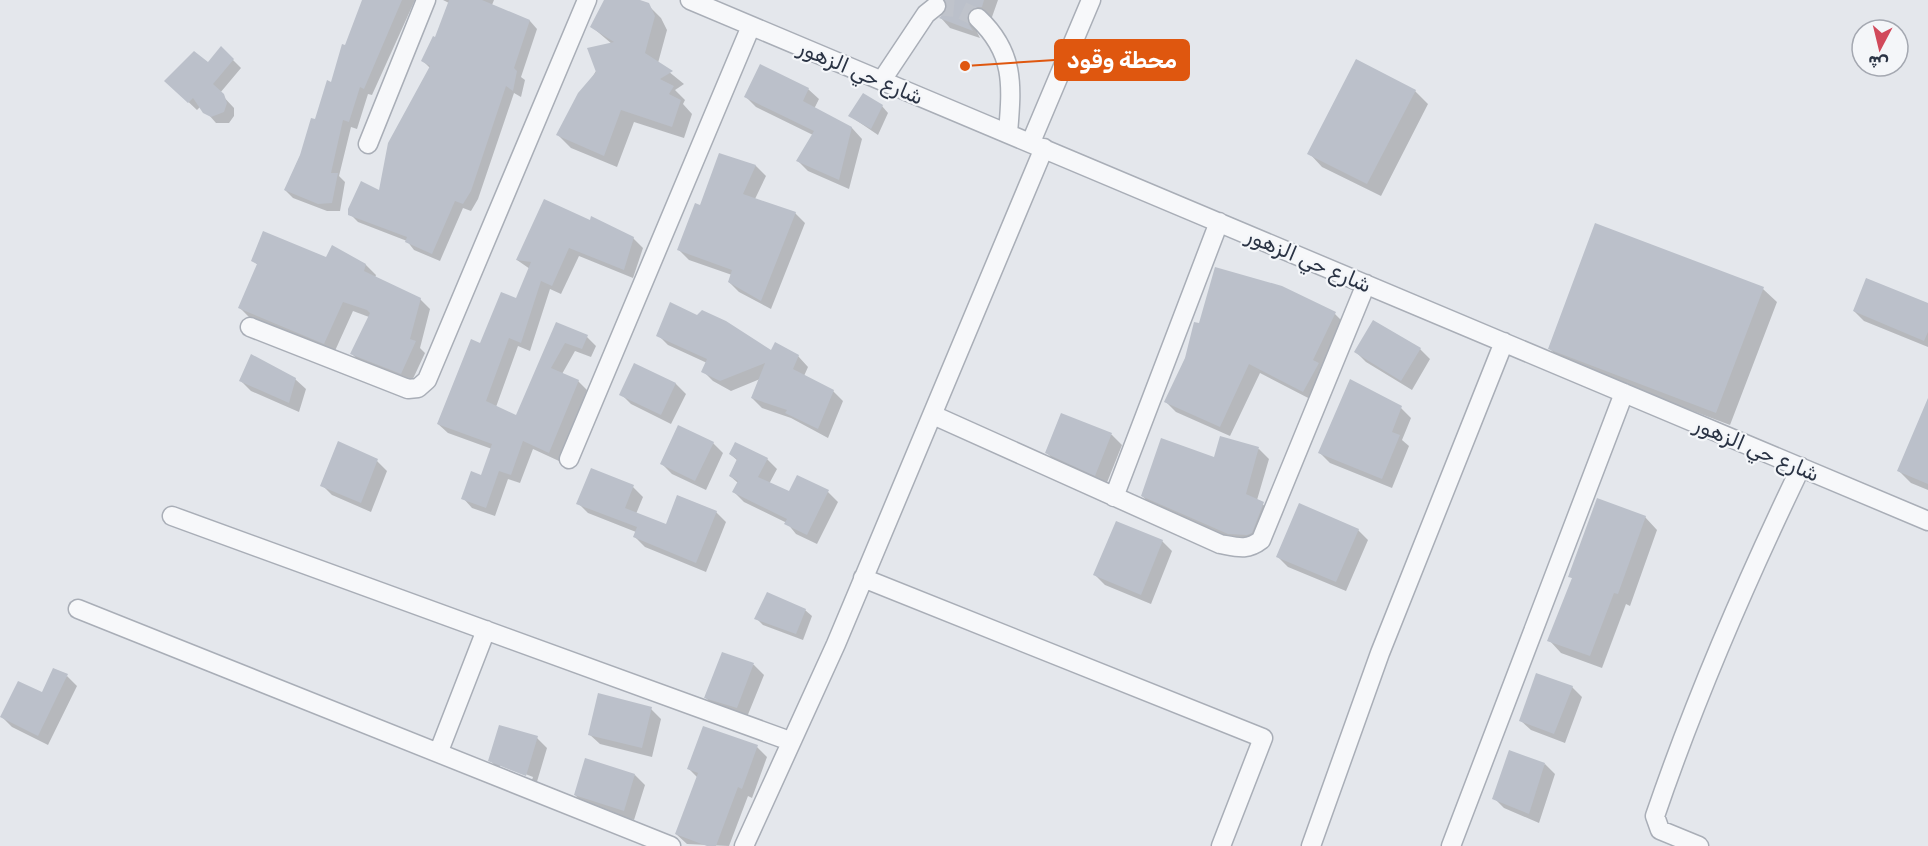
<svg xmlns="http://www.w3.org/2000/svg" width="1928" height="846" font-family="Rubik,'Noto Naskh Arabic',sans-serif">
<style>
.shadow{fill:#0003;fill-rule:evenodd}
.building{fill:#bbc0ca}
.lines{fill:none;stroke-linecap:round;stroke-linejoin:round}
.minor-tunnel{stroke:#bfc3cb;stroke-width:18;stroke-dasharray:18 9;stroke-linecap:butt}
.minor-casing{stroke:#a9aeb7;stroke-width:21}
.minor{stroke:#f7f8fa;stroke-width:18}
.labels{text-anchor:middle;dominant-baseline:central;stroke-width:4.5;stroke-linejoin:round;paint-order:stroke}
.street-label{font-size:21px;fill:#2b3445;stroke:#f4f6f9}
.leader{fill:none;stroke:#df570f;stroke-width:2}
.callout-dot{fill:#df570f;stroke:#f4f6f9;stroke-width:2}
.callout{fill:#df570f;stroke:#df570f;stroke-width:2}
.callout-label{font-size:22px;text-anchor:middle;font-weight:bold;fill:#fff}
</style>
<rect width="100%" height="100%" fill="#e4e7ec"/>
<!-- shadow -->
<path class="shadow" d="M364 0H415L372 95 368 94 357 129 351 127 339 176 345 182 340 211H327L293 198 285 190 332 84Z
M443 0H494L492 5 530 21 537 29 521 77 525 80 521 97 514 93 478 199 471 211 463 208 440 261 414 250 407 241 358 222 350 214 380 192 431 69 423 61 436 39 449 3Z
M606 0H636L648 5 661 18 667 30 658 63 684 84 675 90 685 100 683 104 692 114 684 138 634 122 617 167 571 148 558 135 612 44 592 27Z
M947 0H998L992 17H985L977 24V32L980 38 950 28 941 18 948 10Z
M221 48 241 68 220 93 234 108V116L229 123H216L201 106 197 110 166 81 208 64Z
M808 89 819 99 814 109 852 128 862 139 849 189 808 171 798 161 813 135 756 107 746 97Z
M1415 91 1428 104 1381 196 1322 167 1309 153Z
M882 106 888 113 878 135 850 116Z
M720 155 756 166 766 176 755 199 795 213 805 223 771 309 739 292 729 282 732 275 689 260 679 250 701 206Z
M591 222 633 238 643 248 633 278 579 256 561 294 550 289 530 351 518 346 496 407 517 417 557 324 587 337 596 346 591 357 575 351 562 374 578 381 587 390 559 461 533 449 520 483 508 479 495 516 472 508 463 498 482 477 492 449 448 433 438 424 481 345 517 300 530 269 517 260Z
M1596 225 1763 289 1777 302 1730 425 1563 362 1549 348Z
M327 259 366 265 376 275 375 278 420 299 430 309 420 348 425 353 411 383 362 364 352 354 369 317 353 311 334 353 250 318 240 308 258 265 253 261Z
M1281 287 1335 314 1345 324 1314 401 1260 373 1230 436 1176 412 1166 402 1200 325Z
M1928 304V347L1864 321 1854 311Z
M658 335 798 356 808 367 804 376 833 391 843 401 828 438 791 418 762 408 752 398 760 379 731 391 713 381 703 371 707 363 668 345Z
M1420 349 1430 359 1412 390 1366 362 1356 352Z
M635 365 676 384 686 394 671 424 631 404 621 394Z
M295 379 306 389 299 412 251 391 241 381Z
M1928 402V490L1911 483 1899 471Z
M1401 408 1411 418 1402 440 1409 446 1392 488 1330 463 1320 453Z
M1062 415 1112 435 1122 445 1106 485 1057 463 1047 453Z
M713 443 723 453 706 490 672 474 662 464Z
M1259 449 1269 459 1257 500 1274 513 1262 542 1240 544 1153 506 1142 496 1215 459Z
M730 454 767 459 777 469 769 484 790 493 828 492 838 502 817 544 796 534 787 523 744 502 734 492 738 483 730 476 738 461Z
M377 461 387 471 371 512 332 495 322 485Z
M633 487 643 497 636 514 667 526 716 512 726 522 706 572 645 547 635 537 636 532 588 513 578 503Z
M1645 517 1657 530 1630 606 1626 604 1602 668 1561 653 1549 640 1573 579 1570 576Z
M1358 530 1368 540 1346 591 1288 567 1278 557Z
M1162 541 1172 551 1151 604 1105 585 1095 575Z
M805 610 812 616 803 640 763 625 756 618Z
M723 654 754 665 764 675 747 717 715 707 705 697Z
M67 676 77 686 48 745 12 727 2 717 42 694Z
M1572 687 1582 697 1565 743 1531 730 1520 720Z
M651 709 661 719 652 757 600 744 589 734Z
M537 738 547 748 536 785 500 771 490 760ZM500 764 533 777 532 780 500 767Z
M757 747 767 757 752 798 748 796 729 846 687 844 676 834 698 778 689 769Z
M1545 764 1555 774 1539 823 1504 808 1494 798Z
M635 775 645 785 634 820 585 805 575 795Z"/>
<!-- building -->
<path class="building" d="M362 0H402L364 89 360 87 349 122 343 120 331 173H338L332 203 318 204 284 190 300 155 311 118 315 119 327 80 331 82 342 44 345 45Z
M449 0H482L530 20 514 68 517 71 513 91 506 86 471 191 463 204 455 201 432 254 405 242 407 237 348 215V209L361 181 379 190 388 143 430 66 421 61 433 36 435 37Z
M604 0H640L649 3 655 16 645 53 673 71 660 79 674 86 669 94 681 100 672 127 621 110 604 156 556 135 578 93 596 72 587 48 614 42 590 27Z
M945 0H984L982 7H975L968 14 967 21 973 31 939 18 947 10Z
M221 46 234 59 213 84 224 94 227 103 224 112 211 117 203 113 193 98 188 103 164 81 194 51 208 62Z
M1356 59 1416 90 1367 184 1307 154Z
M760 64 809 88 803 101 852 127 839 180 796 161 814 131 744 97Z
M863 93 883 105 871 129 848 116Z
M719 153 756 165 743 194 796 212 761 301 728 282 732 270 677 250 695 203 700 205Z
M544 199 590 220 591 216 634 237 624 270 569 248 552 286 541 281 521 343 509 338 486 401 516 415 556 322 588 335 582 349 565 343 551 368 579 380 549 453 523 441 511 475 499 471 486 508 461 499 471 471 481 475 492 444 437 424 471 339 480 343 501 292 516 298 531 262 516 260Z
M1595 223 1764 287 1716 413 1548 349Z
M263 231 326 257 332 245 366 264 364 271 421 298 410 339 416 341 401 374 350 354 370 313 367 310 343 302 324 344 238 308 257 264 251 261Z
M1215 267 1282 286 1336 312 1313 360 1319 363 1303 392 1249 364 1220 427 1164 402 1185 358 1194 322 1199 323Z
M1866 278 1928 303V332L1924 341 1853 311Z
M670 302 697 315 702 310 726 321 771 350 775 342 799 355 793 369 834 390 818 429 785 413 787 410 751 398 765 363 720 381 701 372 707 359 656 336Z
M1373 320 1421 348 1401 381 1354 352Z
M251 354 296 378 289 403 239 381Z
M634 363 676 383 661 415 619 395Z
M1350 379 1402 406 1392 432 1400 435 1382 479 1318 453Z
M1928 398V484L1897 471Z
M1061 413 1112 433 1095 476 1045 453Z
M678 425 714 442 695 481 660 464Z
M1220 436 1259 447 1246 494 1264 502 1252 533 1247 535 1228 534 1141 496 1161 438 1214 457Z
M338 441 378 459 361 503 320 486Z
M735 442 768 458 758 477 789 491 797 475 829 490 807 535 784 524 787 519 732 492 738 481 729 476 737 459 729 454Z
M591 468 634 485 625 508 666 524 677 495 717 511 696 563 633 537 637 527 576 504Z
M1597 498 1646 516 1618 594 1614 593 1590 656 1547 641 1572 578 1568 577Z
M1299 503 1359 529 1336 582 1276 557Z
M1116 521 1163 540 1141 595 1093 575Z
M767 592 806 609 796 634 754 619Z
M722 652 754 663 737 708 704 698Z
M53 668 68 674 38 736 0 717 18 681 42 692Z
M1536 673 1573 686 1554 734 1519 721Z
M598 693 652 707 642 748 588 735Z
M499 725 538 736 526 776 488 761Z
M703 726 758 745 742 789 738 787 716 846H707L675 834 698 773 687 769Z
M1509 750 1545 763 1529 814 1492 799Z
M585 758 635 774 624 811 574 795Z"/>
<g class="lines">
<!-- minor-tunnel -->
<path class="minor-tunnel" d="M936 6 957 8 978 18"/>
<!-- minor casing -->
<g class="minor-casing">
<path id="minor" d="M690 0 1928 521
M978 18C1015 53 1012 85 1008 133
M882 80 926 14 936 6
M1031 142 1091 0
M368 144 426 0
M250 327 408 389 418 388 427 380 587 0
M933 415 1220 544C1237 547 1247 551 1261 540L1366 284
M569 459 751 26
M1114 497 1219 222
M172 516 790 741
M863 578 1263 738 1221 846
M78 609 671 846
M439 751 486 630
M744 846 836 644 1044 148
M1311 846 1380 653 1504 342
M1451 846 1624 393
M1699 846 1660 830 1655 816C1696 696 1746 581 1801 467"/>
</g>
<!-- minor -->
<use href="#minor" class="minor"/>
</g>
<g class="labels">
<!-- street labels -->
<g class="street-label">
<text transform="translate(861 72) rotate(23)">شارع حي الزهور</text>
<text transform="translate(1309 260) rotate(23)">شارع حي الزهور</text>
<text transform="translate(1757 449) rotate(23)">شارع حي الزهور</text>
</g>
</g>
<!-- callouts -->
<path class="leader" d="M965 66L1055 60"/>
<circle class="callout-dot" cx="965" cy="66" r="6"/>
<rect class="callout" x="1055" y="40" width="134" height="40" rx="6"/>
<g class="callout-label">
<text x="1122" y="68">محطة وقود</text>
</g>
<!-- north arrow -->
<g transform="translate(1880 48) rotate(187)"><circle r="28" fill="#f4f6f9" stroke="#a4a8b1" stroke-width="1.5"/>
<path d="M0-4.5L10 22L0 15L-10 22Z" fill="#d1495b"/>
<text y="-9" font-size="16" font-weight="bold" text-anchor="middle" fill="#2b3445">ش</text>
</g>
</svg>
